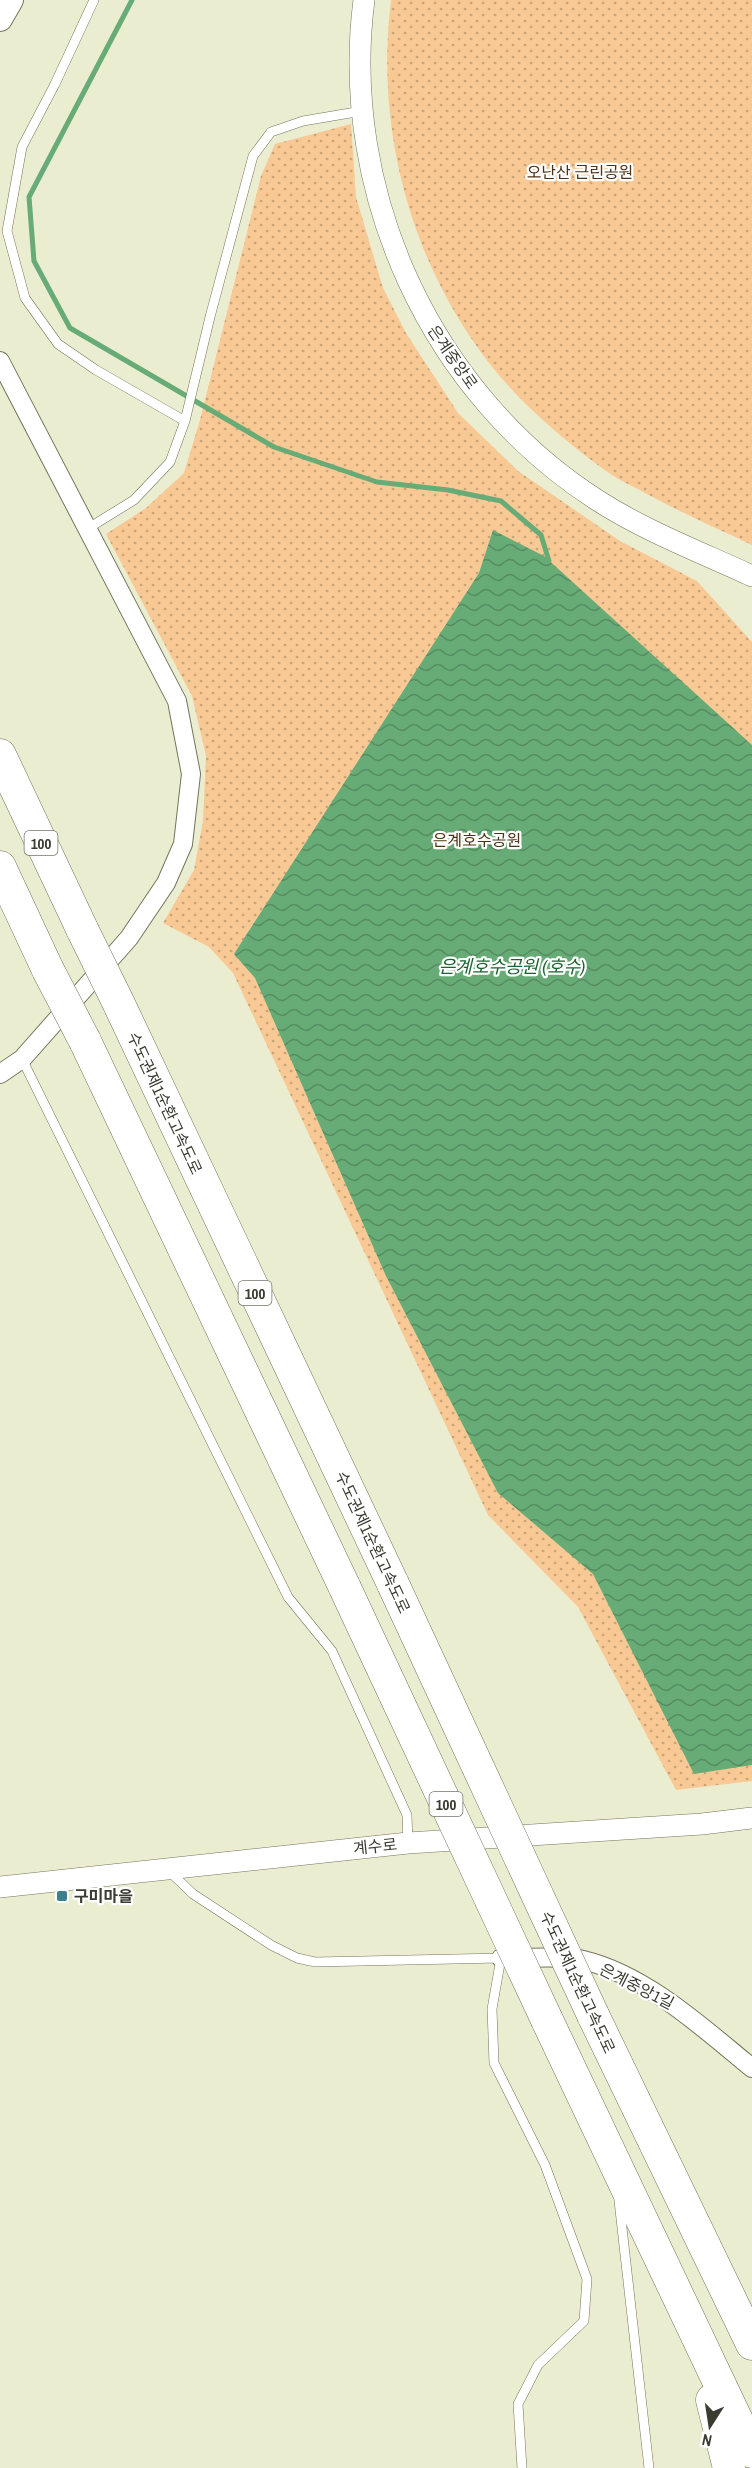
<svg xmlns="http://www.w3.org/2000/svg" width="752" height="2468" font-family="'Archivo Narrow','Noto Sans KR',sans-serif">
<style>
.grass{fill:url(#grass-dots)}
.water{fill:url(#water-waves)}
.lines{fill:none;stroke-linecap:round;stroke-linejoin:round}
.stream{stroke:#67ab76;stroke-width:5}
.service-casing{stroke:#74755c;stroke-width:10}
.minor-casing{stroke:#74755c;stroke-width:20}
.tertiary-casing{stroke:#74755c;stroke-width:22}
.secondary-casing{stroke:#74755c;stroke-width:26}
.motorway-casing{stroke:#74755c;stroke-width:33}
.service{stroke:#fff;stroke-width:9}
.minor{stroke:#fff;stroke-width:18}
.tertiary{stroke:#fff;stroke-width:21}
.secondary{stroke:#fff;stroke-width:24}
.motorway{stroke:#fff;stroke-width:32}
.motorway-bridge-casing{stroke:#74755c;stroke-width:33;stroke-linecap:butt}
.motorway-bridge{stroke:#fff;stroke-width:32}
.poi-dot{fill:#3b818c;stroke:#fff;stroke-width:2}
.labels{text-anchor:middle;dominant-baseline:central;stroke-width:4.5;stroke-linejoin:round;paint-order:stroke}
.shield{fill:#fff;stroke:#76766f;stroke-width:1.5}
.shield-label{font-size:15px;font-weight:bold;fill:#3b3c31}
.park-label{font-size:16px;fill:#4b3418;stroke:#fff}
.street-label{font-size:16px;fill:#3b3c31;stroke:#fff}
.poi-label{font-size:16px;font-weight:bold;fill:#3b3c31;stroke:#fff;text-anchor:start}
.water-label{font-size:18px;font-style:italic;fill:#1b6432;stroke:#fff}
</style>
<defs>
<pattern id="grass-dots" width="8" height="8" patternUnits="userSpaceOnUse" patternTransform="scale(1.5)"><rect width="8" height="8" fill="#f8c994"/><path d="M2 2h.1M6 6h.1" fill="none" stroke="#caa479" stroke-width="1.8" stroke-linecap="round"/></pattern>
<pattern id="water-waves" width="16" height="10" patternUnits="userSpaceOnUse" patternTransform="scale(1.5)"><rect width="16" height="10" fill="#67ab76"/><path d="M0 5q4-4 8 0t8 0" fill="none" stroke="#568c61"/></pattern>
</defs>
<rect width="100%" height="100%" fill="#ebedd0"/>
<!-- grass -->
<path class="grass" d="M391 0H752V545C714 527 675 510 638 489 627 484 616 478 606 471 565 441 521 404 489 363 410 261 375 128 391 0Z
M351 124 356 197 383 288 406 333 458 413 518 471 620 541 697 581 752 642V1781L676 1790 578 1607 488 1515 233 973 209 947 163 923 194 870 203 821 206 756 192 696 106 534 146 508 184 473 200 420 261 176 275 144Z"/>
<!-- water -->
<path class="water" d="M493 530 544 556 752 745V1765L694 1774 593 1574 498 1493 386 1276 255 978 234 954 479 573Z"/>
<g class="lines">
<!-- stream -->
<path class="stream" d="M132 0 29 197 34 261 70 328 274 447 377 482 448 490 501 501 541 535 549 561"/>
<!-- service casing -->
<g class="service-casing">
<path id="service" d="M94 0 55 84 22 147 7 231 25 298 58 344 96 370 185 421
M87 529 134 500 170 462 185 421 210 317 253 156 271 132 303 121 362 111
M22 1059 288 1597 332 1651 407 1815 408 1843
M168 1870 193 1894 271 1945 297 1958 315 1962 501 1958 492 2009 494 2063 545 2165 587 2279 584 2321 538 2365 518 2404 522 2468
M619 2201 649 2468"/>
</g>
<!-- minor casing -->
<g class="minor-casing">
<path id="minor" d="M0 361 177 701 191 774 183 844 166 883 129 938 22 1059 0 1074
M501 1958C524 1959 562 1955 583 1960 646 1975 703 2028 752 2068"/>
</g>
<!-- tertiary casing -->
<g class="tertiary-casing">
<path id="tertiary" d="M364 0C339 194 432 394 597 500 645 531 700 552 752 576
M0 1887 408 1843 702 1824 752 1818"/>
</g>
<!-- secondary casing -->
<g class="secondary-casing">
<path id="secondary" d="M0 19 11 0"/>
</g>
<!-- motorway casing -->
<g class="motorway-casing">
<path id="motorway" d="M0 755 83 931
M0 867 48 970
M118 1002 393 1584
M85 1041 345 1588
M593 2015 752 2344
M547 2020 752 2452
M712 2400 729 2468"/>
</g>
<!-- service -->
<use href="#service" class="service"/>
<!-- minor -->
<use href="#minor" class="minor"/>
<!-- tertiary -->
<use href="#tertiary" class="tertiary"/>
<!-- secondary -->
<use href="#secondary" class="secondary"/>
<!-- motorway -->
<use href="#motorway" class="motorway"/>
<!-- motorway-bridge casing -->
<g class="motorway-bridge-casing">
<path id="motorway-bridge" d="M83 931 118 1002
M48 970 85 1041
M393 1584 593 2015
M345 1588 547 2020"/>
</g>
<!-- motorway-bridge -->
<use href="#motorway-bridge" class="motorway-bridge"/>
</g>
<!-- markers -->
<rect class="poi-dot" x="56" y="1890" width="12" height="12" rx="3"/>
<g class="labels">
<!-- shield labels -->
<g class="shield">
<rect x="24.5" y="831" width="33" height="24" rx="4.5"/>
<rect x="238.5" y="1281" width="33" height="24" rx="4.5"/>
<rect x="429.5" y="1792" width="33" height="24" rx="4.5"/>
</g>
<g class="shield-label">
<text x="41" y="843">100</text>
<text x="255" y="1293">100</text>
<text x="446" y="1804">100</text>
</g>
<!-- park labels -->
<g class="park-label">
<text x="580" y="172">오난산 근린공원</text>
<text x="477" y="840">은계호수공원</text>
</g>
<!-- street labels -->
<g class="street-label">
<text transform="translate(453 357) rotate(55)">은계중앙로</text>
<text transform="translate(165 1103) rotate(65)">수도권제1순환고속도로</text>
<text transform="translate(373 1542) rotate(65)">수도권제1순환고속도로</text>
<text transform="translate(375 1846) rotate(-6)">계수로</text>
<text transform="translate(578 1982) rotate(65)">수도권제1순환고속도로</text>
<text transform="translate(637 1986) rotate(27)">은계중앙1길</text>
</g>
<!-- poi labels -->
<g class="poi-label">
<text x="74" y="1896">구미마을</text>
</g>
<!-- water labels -->
<g class="water-label">
<text x="512" y="966">은계호수공원 (호수)</text>
</g>
</g>
<!-- north arrow -->
<g transform="translate(710 2426) rotate(192)" stroke="#ffffff" stroke-width="4.5" paint-order="stroke">
<path d="M0-4.5L10 22L0 15L-10 22Z" fill="#3b3c31"/>
<text y="-9" font-size="16" font-weight="bold" text-anchor="middle" fill="#3b3c31">N</text>
</g>
</svg>
